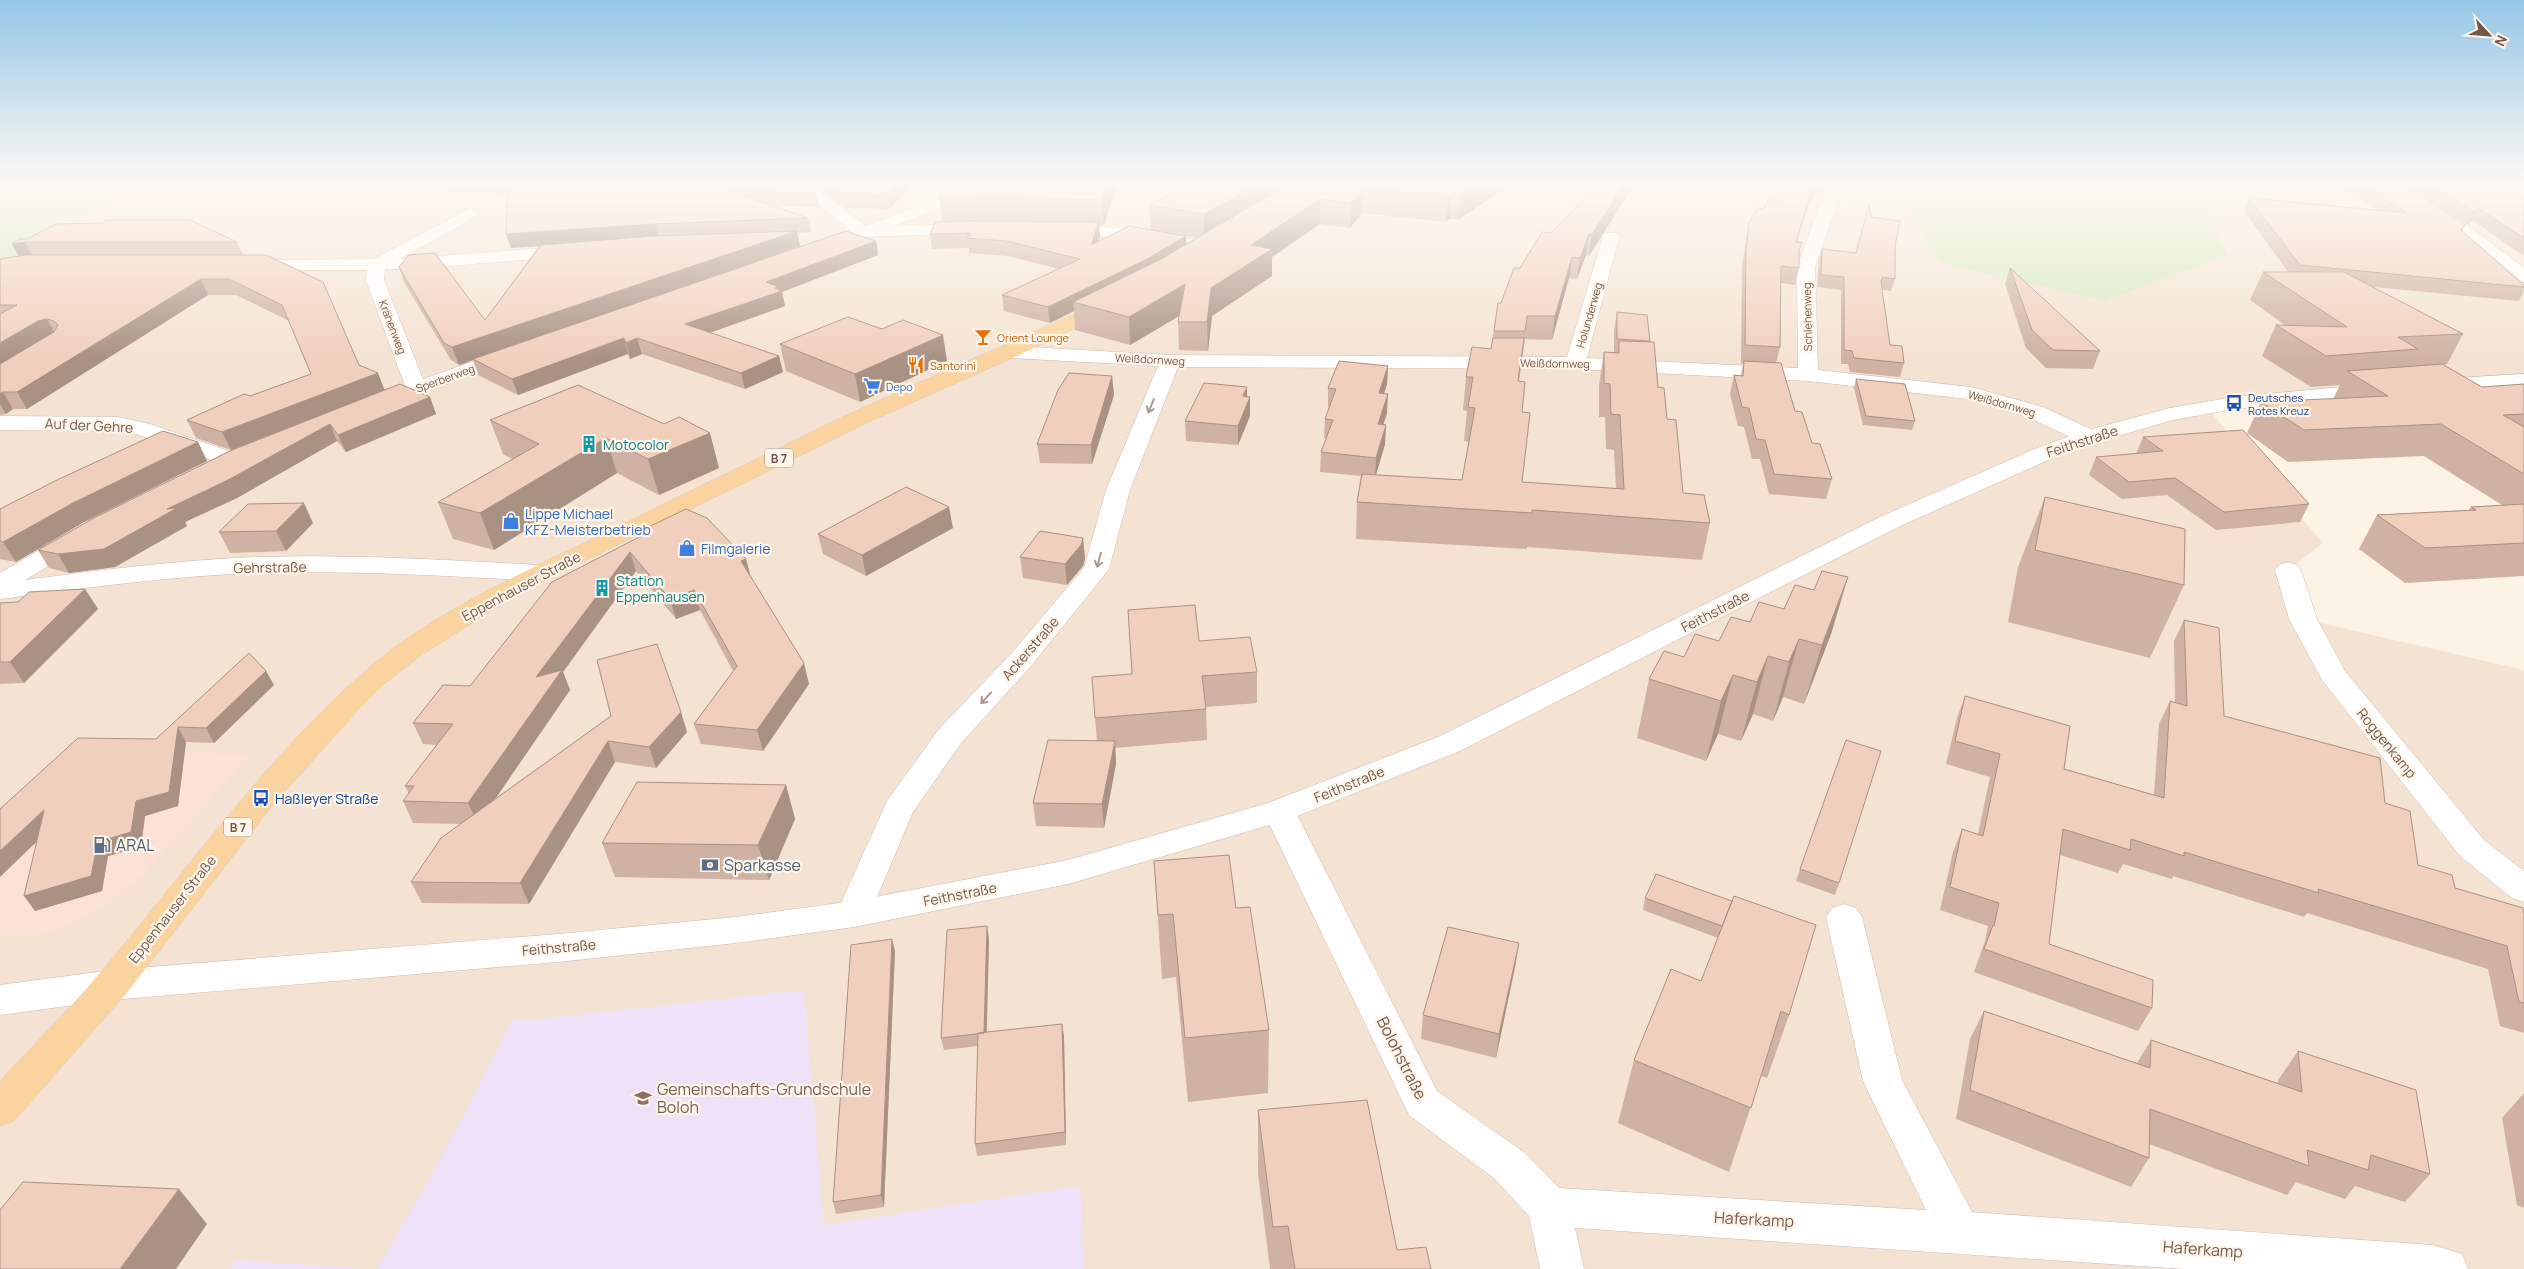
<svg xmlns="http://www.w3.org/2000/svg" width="2524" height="1269" font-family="Manrope,sans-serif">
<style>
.residential{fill:#f4e3d3}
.commercial{fill:#fce1d9}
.education{fill:#efe2f8}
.green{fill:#d5eac3}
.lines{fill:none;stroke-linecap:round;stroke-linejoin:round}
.minor-casing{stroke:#d0bbae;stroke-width:1}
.secondary-casing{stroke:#d3bbab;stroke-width:1}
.primary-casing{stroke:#d8d0cc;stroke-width:1}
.minor{fill:#fff;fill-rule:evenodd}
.secondary{fill:#fff;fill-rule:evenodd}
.primary{fill:#fad39e;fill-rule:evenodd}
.wall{fill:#cfb2a3;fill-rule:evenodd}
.shaded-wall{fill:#a99184}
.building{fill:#f1cfbd;stroke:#a99184}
.oneway{stroke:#ac9a92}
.labels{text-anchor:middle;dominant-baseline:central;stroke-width:4.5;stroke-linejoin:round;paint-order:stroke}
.far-street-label{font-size:11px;fill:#75574a;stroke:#fff6eb}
.far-food-label{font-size:11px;fill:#c56008;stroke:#fff6eb;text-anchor:start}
.far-shop-label{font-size:11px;fill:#366cbe;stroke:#fff6eb;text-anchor:start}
.far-transit-label{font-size:11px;fill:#164399;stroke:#fff6eb;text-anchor:start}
.shield{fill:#fff6eb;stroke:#9e877a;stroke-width:1}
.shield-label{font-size:12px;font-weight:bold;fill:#75574a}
.street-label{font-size:14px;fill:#75574a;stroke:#fff6eb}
.culture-label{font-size:14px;fill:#0d838f;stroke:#fff6eb;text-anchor:start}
.shop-label{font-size:14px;fill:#366cbe;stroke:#fff6eb;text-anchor:start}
.transit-label{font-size:14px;fill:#164399;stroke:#fff6eb;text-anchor:start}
.near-service-label{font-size:16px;fill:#4e5e75;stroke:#fff6eb;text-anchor:start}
.near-street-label{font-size:16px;fill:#75574a;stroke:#fff6eb}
.near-education-label{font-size:16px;fill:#785e54;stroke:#fff6eb;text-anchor:start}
</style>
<rect width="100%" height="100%" fill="#fcf2e5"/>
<!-- residential -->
<path class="residential" d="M0 183H2524V380L2207 408 2323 543 2288 570 2303 619 2524 670V1269H0Z"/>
<!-- commercial -->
<path class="commercial" d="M140 753 252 754 149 869 113 900 92 913 63 928 32 936 0 937V877L59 820Z"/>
<!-- education -->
<path class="education" d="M804 990 824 1225 1081 1186 1084 1269H377L432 1175 513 1019 532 1020Z
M236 1260 365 1269H230Z"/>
<!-- green -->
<path class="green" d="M1857 183H2240L2269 201 2208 213 2227 255 2103 301 1939 262 1909 211 1846 204Z
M0 187 112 201 0 266Z"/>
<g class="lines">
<!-- minor casing -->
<g class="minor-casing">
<path id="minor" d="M699 183H763L815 188 866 226 980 183H1001L998 186 894 226 969 224 975 225 977 229 975 233 865 237 820 251 814 250 812 246 814 242 852 231 806 195 707 188Z
M2382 183H2399L2479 234 2524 268V282L2518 281 2467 242Z
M1829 198 1837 203 1815 267 1818 370 1971 387 2043 407 2097 432 2100 437 2097 442 2089 444 2081 442 2027 417 1969 399 1808 381 1575 369 1178 367 1130 490 1109 569 1031 666 961 743 913 812 866 923 854 927 842 923 836 914 887 801 939 729 1011 654 1084 568 1106 490 1158 366 1010 358 1003 356 1000 352 1003 348 1010 346 1170 355 1567 357 1603 237 1605 233H1617L1619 237 1587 358 1798 368 1797 267 1821 203Z
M471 208 479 213 477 216 400 259 570 246 576 247 579 251 576 255 570 256 413 269H385L384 280 423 379 503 351H517L520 355 517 359 377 409 369 408 366 403 369 398 405 386 366 280 367 270H249L243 269 240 265 243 261 249 260 374 259Z
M1062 224 1134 229 1206 242 1212 243 1214 247 1212 251 1206 252 1134 239 1056 233 1054 229 1056 225Z
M0 416 118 417 150 424 240 455 243 460 240 465 232 467 136 434 118 431 0 430Z
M76 532 85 534 88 539 85 544 25 580C102 570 178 560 256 557 351 554 447 560 541 565L550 568 554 573 550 578 541 581C447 576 351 570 257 573 170 576 85 588 0 599V573L67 534Z
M2288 562 2297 565 2301 570 2317 619 2345 671 2484 840 2524 871V902L2512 898 2460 856 2322 680 2289 619 2275 570 2279 565Z
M1279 800 1290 803 1295 811 1437 1091 1525 1153 1559 1188 1926 1210 1863 1081 1826 917 1832 908 1844 904 1856 908 1862 917 1902 1080 1972 1212 2433 1245 2462 1254 2468 1269H2184L1575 1228 1584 1269H1540L1529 1216 1495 1179 1409 1115 1263 811 1268 803Z"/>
</g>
<!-- secondary casing -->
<g class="secondary-casing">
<path id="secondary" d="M2524 374V386L2438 391 2431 389 2428 385 2431 381 2438 379Z
M2373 384 2380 386 2383 390 2380 394 2234 409 2173 420 2097 442 2053 458 1898 527 1460 751 1290 819 1068 884 854 927 736 943 558 962 112 1000 0 1015V985L112 970 558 934 736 917 854 901 1068 860 1268 803 1438 737 1880 517 2037 448 2081 432 2170 408 2234 397Z"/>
</g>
<!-- primary casing -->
<g class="primary-casing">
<path id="primary" d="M1108 299 1115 301 1117 305 1115 309 1017 356 871 421 550 578 502 604 420 656 384 684 358 710 272 806 125 995 14 1121 0 1126V1081C33 1045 68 1011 100 973 185 873 263 761 363 673 412 629 474 597 532 568L855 411Z"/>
</g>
<!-- minor -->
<use href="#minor" class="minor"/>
<!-- secondary -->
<use href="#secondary" class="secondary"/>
<!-- primary -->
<use href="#primary" class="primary"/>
</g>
<!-- wall -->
<path class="wall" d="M393 183H913L890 209 845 208 815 186 805 185 816 193 819 207 772 206 808 218 811 232 798 233 800 246 876 241 878 255 782 292 785 306 710 333 783 372 745 389 642 354 630 359 628 354 518 395 478 375 473 360 459 365 451 360 405 284 399 267 485 320 539 246 511 248 506 234 508 195 395 188Z
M945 183H1117L1104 225H1099L1100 237 1098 241 1151 230 1149 205 1189 185 1177 183H1513L1459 219H1450L1446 222 1362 213 1350 228 1320 224 1272 257V276L1212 316 1208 351 1179 350 1178 322 1179 316 1130 345 1075 330 1074 311 1050 323 1004 311 1002 295 1059 269 1008 256 969 253V248L932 249 930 234 942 222 939 198ZM1186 236 1196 238 1186 244Z
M1599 183H1635L1589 256 1586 255 1577 279 1569 278 1552 340 1525 339 1519 382 1522 412V482L1616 489 1614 450 1606 449 1605 417H1599V385L1604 352 1614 353V330L1617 312 1650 341 1658 387 1667 419 1683 493 1710 523 1702 560 1527 547V549L1356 539 1357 502 1361 476 1320 472 1321 452 1326 438H1324L1325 419 1329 407H1328V388L1388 366 1387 384 1384 394 1387 413 1383 425H1386L1385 444 1376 475 1462 480 1469 442 1464 441 1467 411 1463 410 1466 377 1491 349 1498 303H1501L1520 268 1551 233Z
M1776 183H1826L1818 198 1812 197 1803 220 1797 242 1799 255V268L1795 285 1781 283 1780 347 1776 363 1795 411 1812 443 1832 479 1826 499 1769 494 1760 459H1752L1744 427 1738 426 1730 394 1734 375 1741 376 1743 364 1741 363 1742 266 1746 239 1749 223 1764 209Z
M2333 183H2402L2465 225 2462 231 2524 287V291L2519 301 2373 287 2463 334 2447 364 2443 365 2482 387 2524 384V576L2405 583 2359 549 2377 515 2469 510 2471 507 2502 505 2424 456 2288 462 2247 433 2261 402 2333 399 2340 385 2311 387 2262 356 2276 325 2286 326 2250 300 2263 272H2288L2244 211 2249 198 2376 210Z
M2402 183H2504L2524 198V256L2472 220 2468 225Z
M1871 217 1895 246V279L1891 291 1882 290 1890 345 1904 363 1900 377 1850 372 1848 364H1841V290L1817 287 1819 261 1822 249 1856 253Z
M20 239 237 242 243 255 385 390 430 397 436 414 346 452 337 441 237 498 185 522 187 526 115 567 69 573 49 568 38 550 231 450 196 438 187 420 250 396 311 374 289 321 236 295H208L27 409H13L6 414 0 415V259L19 256 12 244Z
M2010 268 2100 351 2093 369 2046 368 2026 348 2005 284Z
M780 344 947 361 860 402 786 371Z
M1112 376 1114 395 1092 464 1040 463 1037 444Z
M1856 379 1915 421 1912 430 1863 425 1854 388Z
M578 385 719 468 659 495 617 473 494 550 453 539 438 502 512 459 503 454 490 420Z
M1247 397 1250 416 1238 445 1186 441 1185 421Z
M2143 437 2309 504 2300 522 2216 530 2167 495 2122 499 2089 475 2096 457 2136 454Z
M198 442 207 461 84 522 16 562 0 559V509Z
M2045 497 2184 585 2150 658 2008 622 2018 567Z
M313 523 286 551 230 553 219 532Z
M953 528 866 576 823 554 818 534Z
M640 531 746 559 751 577 809 684 763 751 701 744 694 724 733 671 700 610 676 619 636 571 563 672 570 690 495 799 611 716 687 732 656 768 615 762 529 904 422 903 411 882 461 824 413 823 403 801 409 794 405 786 437 745 423 744 413 723 470 686 641 536Z
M1083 538 1085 559 1083 566 1067 585 1023 578 1020 557Z
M1848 577 1831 634 1804 704 1783 697 1773 721 1753 714 1741 741 1718 734 1706 761 1637 738 1649 679 1684 657 1719 641 1750 622 1784 609 1814 590Z
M85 589 98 609 24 683 0 684V603L18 602Z
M2184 620 2224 716 2385 803 2418 865 2455 888 2524 913V1033L2500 1026 2488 969 2307 913 2304 917 2173 876 2172 879 2123 864 2118 873 2060 855 2049 944 2152 1008 2138 1031 1974 972 1985 941 1988 926 1940 910 1953 852 1962 829 1978 834 1990 777 1946 764 1957 718 1965 696 2064 769 2154 795 2159 724 2170 701 2175 703 2174 641Z
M1199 641 1257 672V703L1206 707 1207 740 1115 748 1116 764 1104 828 1036 826 1033 803 1097 741 1095 718 1132 674Z
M266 671 274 685 214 743 186 742 178 806 145 816 141 847 108 856 102 891 35 911 36 842 0 809 156 739Z
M786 785 795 819 769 880 615 877 602 843Z
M1154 861 1236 908 1269 1030 1268 1093 1188 1102 1176 977 1162 979Z
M1800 869 1839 883 1835 895 1796 881Z
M1645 898 1732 901 1789 1015 1767 1078 1761 1076 1729 1172 1618 1123 1634 1060 1701 981 1718 938 1643 910Z
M989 938 987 1033 1064 1036 1066 1145 977 1156 975 1144 978 1046 944 1050 941 1038Z
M1519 943 1515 967 1496 1058 1421 1039 1423 1015Z
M895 951 884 1207 836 1214 833 1202Z
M1984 1011 2137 1063 2151 1040 2278 1083V1080L2298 1051 2430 1174 2405 1202 2355 1186 2345 1199 2296 1182 2287 1195 2149 1144V1158L2131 1187 1956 1119 1970 1039Z
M2524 1093V1208L2517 1205 2502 1118Z
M1258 1110 1397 1250 1431 1269H1270L1258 1174Z"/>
<!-- shaded-wall -->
<path class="shaded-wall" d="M899 183H913L890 209 888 196Z
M1108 183H1117L1104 225 1102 200Z
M1261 183H1304L1204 240V214Z
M1479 183H1513L1459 219 1461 195Z
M1625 183H1635L1589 256 1592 234Z
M1816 183 1812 197 1803 220 1792 258 1796 242 1807 204Z
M1822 183H1826L1818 198Z
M1364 189 1362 213 1350 228 1351 203Z
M1452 195 1450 219 1446 222 1448 197Z
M1320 199V224L1272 257V276L1212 316 1208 351 1207 322 1211 288 1251 245Z
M2478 208 2472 220 2468 225 2475 212Z
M1099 222 1100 237 1092 260 1091 245Z
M655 224 659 238 511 248 506 234Z
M797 231 800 246 473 359V360L459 365 452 347Z
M1589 234 1586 255 1577 279 1580 258Z
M1186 236 1187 251 1073 302 1074 311 1050 323 1048 307Z
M876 241 878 255 782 292 785 306 689 340 685 324 766 282Z
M25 242 33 257 20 259 12 244Z
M1572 257 1569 278 1552 340 1555 316Z
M201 279 208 295 27 409 17 392Z
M1185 284 1186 312 1130 345 1129 317Z
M47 319 56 335 0 366V343L38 321Z
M943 335 947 361 860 402 855 374Z
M624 338 628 354 518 395 512 379Z
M637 338 642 354 630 359 626 343Z
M779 356 783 372 745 389 741 373Z
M1388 366 1387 384 1378 412 1379 393Z
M378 373 385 391 231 450 222 432Z
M1112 376 1114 395 1092 464 1091 445Z
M1247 387V403L1250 397V416L1238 445V426L1243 396Z
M3 392 13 409 6 414 0 404V394Z
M1388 394 1387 413 1377 444 1378 424Z
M430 397 436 414 346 452 338 435Z
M330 424 337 441 237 498 185 522 187 526 115 567 69 573 58 554 167 509Z
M1386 425 1385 444 1375 478 1376 458Z
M710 433 719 468 659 495 648 459Z
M606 438 617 473 494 550 480 513Z
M198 442 207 461 84 522 16 562 3 542 73 503Z
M304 503 313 523 286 551 276 531Z
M949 507 953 528 866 576 862 555Z
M1083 538 1085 559 1083 566 1067 585 1065 564Z
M630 552 636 571 563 672 570 690 478 824 468 803 536 677Z
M746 559 751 579 741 561Z
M1848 577 1831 634 1804 704 1822 645Z
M85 589 98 609 24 683 10 662Z
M694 590 700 610 676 619 670 599Z
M1799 639 1783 697 1773 721 1789 662Z
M1768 656 1753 714 1741 741 1757 682Z
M804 663 809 684 763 751 757 730Z
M266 671 274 685 214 743 206 728Z
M1733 675 1718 734 1706 761 1721 701Z
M681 712 687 732 656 768 649 747Z
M178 727 186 742 178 806 145 816 141 847 108 856 102 891 35 911 24 896 98 842 136 801Z
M608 741 615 762 529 904 520 883Z
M1115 741 1116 764 1104 828 1102 804Z
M786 785 795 819 769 880 758 845Z
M44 810 54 825 0 877V851Z
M987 926 989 938 986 1045 984 1033Z
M892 939 895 951 884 1207 881 1195Z
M1519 943 1515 967 1496 1058 1499 1034Z
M1062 1024 1064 1036 1066 1145 1065 1132Z
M179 1189 207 1224 176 1269H120Z"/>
<!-- building -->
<path class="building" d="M508 183H803L816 193 728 191 808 218 655 224 506 234Z
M827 183H899L888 196 843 194Z
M945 183H1108L1102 200 1011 197 939 198Z
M1194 183H1261L1204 214 1149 205Z
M1291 183H1479L1461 195H1452L1448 197 1364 189 1351 203 1320 199 1251 245 1272 249 1211 288 1207 322H1178L1185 284 1129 317 1073 302 1161 259Z
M1599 183H1625L1592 234H1589L1580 258 1572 257 1555 316H1527L1525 331H1494L1498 303H1501L1514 268H1520L1542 232 1551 233Z
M1776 183H1815L1807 204 1796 242H1802L1799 251V268L1781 266 1780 347 1745 345 1746 250 1749 223 1757 208 1764 209Z
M2358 183H2402L2465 225 2461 230 2524 285V287L2300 265 2249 198 2407 213Z
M2427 183H2504L2520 193 2524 198V238L2478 208 2475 212Z
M1869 205 1871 217 1900 221 1895 246V279L1882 277 1881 282 1890 345 1902 346 1904 363 1854 358 1852 351 1844 350V277L1821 275 1822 249 1856 253Z
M107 220H190L237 242H25L12 244 20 239H27L56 224 102 223Z
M966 221 1099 222 1091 245 1129 226 1186 236 1147 259 1048 307 1002 295 1080 259 1006 241 967 238 971 233 930 234 935 222Z
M797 231 452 347 444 343 399 267 409 255 435 253 485 320 541 245 655 236Z
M846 231 876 241 766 282 779 287 775 288 782 291 685 324 779 356 741 373 637 338 626 343 624 338 512 379 473 359Z
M25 255H266L323 282 359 365 378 373 222 432 187 420 244 394 250 396 311 374 282 305 229 279H201L17 392H3L0 394V364L54 332 58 325 54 321 47 319 38 321 0 343V314L17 305H0V259Z
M2010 268 2100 351 2053 350 2032 330Z
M2263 272H2344L2463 334 2398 337 2418 349 2326 356 2276 325 2347 327Z
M1617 312 1647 315 1650 341 1617 339Z
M848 317 882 329 903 320 943 335 855 374 780 344Z
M1493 338H1524L1518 381 1525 382 1522 412 1530 413 1522 482 1624 489 1620 415 1611 414 1610 384 1604 383V352L1619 353V341L1654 342 1658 387 1664 388 1667 419 1676 420 1683 493 1704 495 1710 523 1532 510V513L1357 502 1362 474 1462 480 1475 408 1468 407 1473 377H1466L1472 347 1491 349Z
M1339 361 1388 366 1379 393 1388 394 1378 424 1386 425 1376 458 1321 452 1333 420 1325 419 1336 389 1328 388Z
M1744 361 1781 363 1795 411 1802 412 1812 443 1820 444 1832 479 1774 474 1765 440 1756 439 1749 408 1742 407 1734 375 1743 376Z
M2442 364 2482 387 2524 384V414L2503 415 2524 427V474L2441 424 2304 430 2261 402 2388 396 2347 371Z
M1069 373 1112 376 1091 445 1037 444 1058 390Z
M1856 379 1905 384 1915 421 1866 416Z
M1204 383 1247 387 1243 396 1250 397 1238 426 1185 421Z
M400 384 430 397 338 435 330 424 228 480 167 509 177 508 104 549 58 554 38 550 94 518 232 450Z
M578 385 664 424 679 417 710 433 648 459 606 438 480 513 438 502 539 444 490 420Z
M2243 430 2309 504 2224 512 2175 478 2129 482 2096 457 2163 451 2143 437Z
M163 431 198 442 73 503 3 542 0 541V509L57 480Z
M906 487 949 507 862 555 818 534Z
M2045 497 2185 529 2184 585 2035 550Z
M304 503 276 531 219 532 248 504Z
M2524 504V543L2425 548 2377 515 2476 510 2471 507Z
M686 509 707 518 746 559 741 561 804 663 757 730 694 724 737 666 694 590 670 599 630 552 536 677 562 670 468 803 403 801 414 786H405L453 724 413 723 443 685 470 686 552 582 645 534 640 531Z
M1040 531 1083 538 1081 545 1065 564 1020 557Z
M1822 571 1848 577 1822 645 1799 639 1789 662 1768 656 1757 682 1733 675 1721 701 1649 679 1664 651 1684 657 1695 634 1719 641 1731 617 1750 622 1759 602 1784 609 1795 585 1814 590Z
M85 589 10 662H0V603L18 602 29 592Z
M1195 605 1199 641 1250 637 1257 672 1202 676 1206 709 1095 718 1092 677 1132 674 1128 610Z
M2184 620 2219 628 2224 716 2380 758 2385 803 2410 811 2418 865 2452 875 2455 888 2523 908 2524 913V1003L2519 1002 2507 946 2318 889 2319 893 2184 852V856L2131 839 2130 850 2063 829 2049 944 2153 980 2152 1008 1984 949 1993 925 1994 926 1999 903 1950 887 1962 829 1983 836 2000 754 1955 741 1965 696 2070 726 2064 769 2164 798 2170 701 2187 706Z
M657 644 681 712 649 747 608 741 520 883 411 882 441 838 611 716 597 660Z
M249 653 266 671 206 728 178 727 169 792 136 801 131 832 98 842 91 876 24 896 44 810 0 851V809L78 738 156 739Z
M1048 740 1115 741 1102 804 1033 803Z
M1846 740 1881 751 1839 883 1800 869Z
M637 782 786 785 758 845 602 843Z
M1229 855 1236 908 1250 907 1269 1030 1185 1038 1173 914 1158 915 1154 861Z
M1656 874 1732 901 1722 926 1645 898Z
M1734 896 1816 925 1789 1015 1781 1011 1751 1108 1634 1060 1671 969 1701 981Z
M987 926 984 1033 941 1038 947 930Z
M1448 927 1519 943 1499 1034 1423 1015Z
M892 939 881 1195 833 1202 851 945Z
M1984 1011 2150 1068 2151 1040 2302 1092 2298 1051 2416 1090 2430 1174 2371 1155 2368 1170 2307 1150 2309 1166 2150 1109 2149 1158 1970 1090Z
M1062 1024 1065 1132 975 1144 978 1033Z
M1367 1100 1397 1250 1426 1247 1431 1269H1295L1288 1226 1273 1227 1258 1110Z
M23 1182 179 1189 120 1269H0V1210Z"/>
<!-- one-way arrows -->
<defs><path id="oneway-shaft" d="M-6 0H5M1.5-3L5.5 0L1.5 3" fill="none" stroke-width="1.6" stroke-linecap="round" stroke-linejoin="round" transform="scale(1.25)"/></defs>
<g class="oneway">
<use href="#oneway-shaft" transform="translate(1151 406) rotate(112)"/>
<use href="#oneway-shaft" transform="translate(1099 560) rotate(105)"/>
<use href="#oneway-shaft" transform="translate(986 698) rotate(133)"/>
</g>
<!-- sky -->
<linearGradient id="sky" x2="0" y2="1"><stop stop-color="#95c6e7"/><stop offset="0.51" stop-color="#fef9f3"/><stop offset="1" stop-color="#fef9f3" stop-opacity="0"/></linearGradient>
<rect width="2524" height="360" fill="url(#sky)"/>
<!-- icons -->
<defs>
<g id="bar-bare" transform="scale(1.35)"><path d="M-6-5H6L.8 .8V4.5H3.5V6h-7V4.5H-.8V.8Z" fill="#e8710a" stroke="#fff6eb" stroke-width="2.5" paint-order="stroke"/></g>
<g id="restaurant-bare" transform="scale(1.35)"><path d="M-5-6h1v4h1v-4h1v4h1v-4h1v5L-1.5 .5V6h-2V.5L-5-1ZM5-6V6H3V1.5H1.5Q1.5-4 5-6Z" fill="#e8710a" stroke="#fff6eb" stroke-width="2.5" paint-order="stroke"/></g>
<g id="supermarket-bare" transform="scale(1.35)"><path d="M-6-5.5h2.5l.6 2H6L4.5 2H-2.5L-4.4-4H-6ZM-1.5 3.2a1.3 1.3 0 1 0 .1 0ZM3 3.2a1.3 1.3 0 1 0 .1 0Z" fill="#3f7fe0" stroke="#fff6eb" stroke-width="2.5" paint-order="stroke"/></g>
<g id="bus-bare" transform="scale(1.35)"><path d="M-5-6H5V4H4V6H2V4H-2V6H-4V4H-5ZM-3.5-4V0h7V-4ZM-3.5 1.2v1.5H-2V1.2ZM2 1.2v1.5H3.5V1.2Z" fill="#1a4fb4" stroke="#fff6eb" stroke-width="2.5" paint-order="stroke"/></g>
<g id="building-bare" transform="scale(1.35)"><path d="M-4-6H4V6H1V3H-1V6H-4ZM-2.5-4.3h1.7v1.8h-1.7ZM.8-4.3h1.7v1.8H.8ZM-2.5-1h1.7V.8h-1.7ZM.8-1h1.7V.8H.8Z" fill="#0f9aa8" stroke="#fff6eb" stroke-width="2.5" paint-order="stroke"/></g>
<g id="shop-bare" transform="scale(1.35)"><path d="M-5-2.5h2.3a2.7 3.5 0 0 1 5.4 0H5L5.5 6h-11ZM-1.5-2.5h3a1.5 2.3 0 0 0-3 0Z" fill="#3f7fe0" stroke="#fff6eb" stroke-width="2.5" paint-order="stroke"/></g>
<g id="fuel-bare" transform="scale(1.35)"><path d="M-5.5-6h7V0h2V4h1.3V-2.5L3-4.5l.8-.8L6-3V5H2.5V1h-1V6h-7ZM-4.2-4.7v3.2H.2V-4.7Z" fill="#5c6f8a" stroke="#fff6eb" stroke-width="2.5" paint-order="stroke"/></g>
<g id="bank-bare" transform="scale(1.35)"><path d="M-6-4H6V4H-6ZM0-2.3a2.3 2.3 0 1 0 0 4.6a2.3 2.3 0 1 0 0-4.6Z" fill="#5c6f8a" stroke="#fff6eb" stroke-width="2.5" paint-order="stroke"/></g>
<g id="school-bare" transform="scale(1.35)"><path d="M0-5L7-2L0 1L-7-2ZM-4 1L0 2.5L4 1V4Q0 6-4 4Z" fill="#8d6e63" stroke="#fff6eb" stroke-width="2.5" paint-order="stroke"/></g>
</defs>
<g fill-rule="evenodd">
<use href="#bar-bare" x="983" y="337"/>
<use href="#restaurant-bare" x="916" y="365"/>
<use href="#supermarket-bare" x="872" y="386"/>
<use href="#bus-bare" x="2234" y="403"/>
<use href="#building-bare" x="589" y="444"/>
<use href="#shop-bare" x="511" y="521"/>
<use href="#shop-bare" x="687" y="548"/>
<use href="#building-bare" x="602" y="588"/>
<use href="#bus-bare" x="261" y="798"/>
<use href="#fuel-bare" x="102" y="845"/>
<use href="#bank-bare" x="710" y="865"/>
<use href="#school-bare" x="643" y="1098"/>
</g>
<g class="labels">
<!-- far-street labels -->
<g class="far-street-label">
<text transform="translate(1589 315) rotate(-74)">Holunderweg</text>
<text transform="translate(1807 317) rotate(-91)">Schlehenweg</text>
<text transform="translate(393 327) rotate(69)">Krähenweg</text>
<text transform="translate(1150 359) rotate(3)">Weißdornweg</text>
<text transform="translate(1555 363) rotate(1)">Weißdornweg</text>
<text transform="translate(445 378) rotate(-20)">Sperberweg</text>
<text transform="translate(2002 403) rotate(16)">Weißdornweg</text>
</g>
<!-- far-food labels -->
<g class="far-food-label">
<text x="997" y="337">Orient Lounge</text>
<text x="930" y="365">Santorini</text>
</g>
<!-- far-shop labels -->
<g class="far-shop-label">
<text x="886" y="386">Depo</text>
</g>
<!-- far-transit labels -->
<g class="far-transit-label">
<text x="2248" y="397">Deutsches<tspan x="2248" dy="13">Rotes Kreuz</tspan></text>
</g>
<!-- shield labels -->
<g class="shield">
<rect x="765" y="448.5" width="28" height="19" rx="4"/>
<rect x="224" y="817.5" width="28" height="19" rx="4"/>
</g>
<g class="shield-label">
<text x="779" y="458">B 7</text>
<text x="238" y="827">B 7</text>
</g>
<!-- street labels -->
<g class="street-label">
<text transform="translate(89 425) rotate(3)">Auf der Gehre</text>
<text transform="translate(2082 441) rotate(-18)">Feithstraße</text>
<text transform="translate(270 567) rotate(-1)">Gehrstraße</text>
<text transform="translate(521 586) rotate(-28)">Eppenhauser Straße</text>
<text transform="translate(1715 611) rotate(-27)">Feithstraße</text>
<text transform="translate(1030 648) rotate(-49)">Ackerstraße</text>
<text transform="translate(2387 743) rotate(51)">Roggenkamp</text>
<text transform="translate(1349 784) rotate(-22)">Feithstraße</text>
<text transform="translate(960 894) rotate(-11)">Feithstraße</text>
<text transform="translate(172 909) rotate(-52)">Eppenhauser Straße</text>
<text transform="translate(559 947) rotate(-5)">Feithstraße</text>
</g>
<!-- culture labels -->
<g class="culture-label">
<text x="603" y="444">Motocolor</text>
<text x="616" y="580">Station<tspan x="616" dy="16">Eppenhausen</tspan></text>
</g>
<!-- shop labels -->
<g class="shop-label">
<text x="525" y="513">Lippe Michael<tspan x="525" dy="16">KFZ-Meisterbetrieb</tspan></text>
<text x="701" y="548">Filmgalerie</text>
</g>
<!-- transit labels -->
<g class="transit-label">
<text x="275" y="798">Haßleyer Straße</text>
</g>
<!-- near-service labels -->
<g class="near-service-label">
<text x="116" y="845">ARAL</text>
<text x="724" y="865">Sparkasse</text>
</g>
<!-- near-street labels -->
<g class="near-street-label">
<text transform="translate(1402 1058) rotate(63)">Bolohstraße</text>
<text transform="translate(1754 1219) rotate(3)">Haferkamp</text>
<text transform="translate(2203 1249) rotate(4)">Haferkamp</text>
</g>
<!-- near-education labels -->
<g class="near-education-label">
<text x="657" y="1089">Gemeinschafts-Grundschule<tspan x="657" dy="18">Boloh</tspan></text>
</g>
</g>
<!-- north arrow -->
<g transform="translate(2489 35) rotate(116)" stroke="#fff6eb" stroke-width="4" paint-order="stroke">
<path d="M0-4L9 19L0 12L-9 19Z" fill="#75574a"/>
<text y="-8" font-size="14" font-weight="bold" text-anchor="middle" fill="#75574a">N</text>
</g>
</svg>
